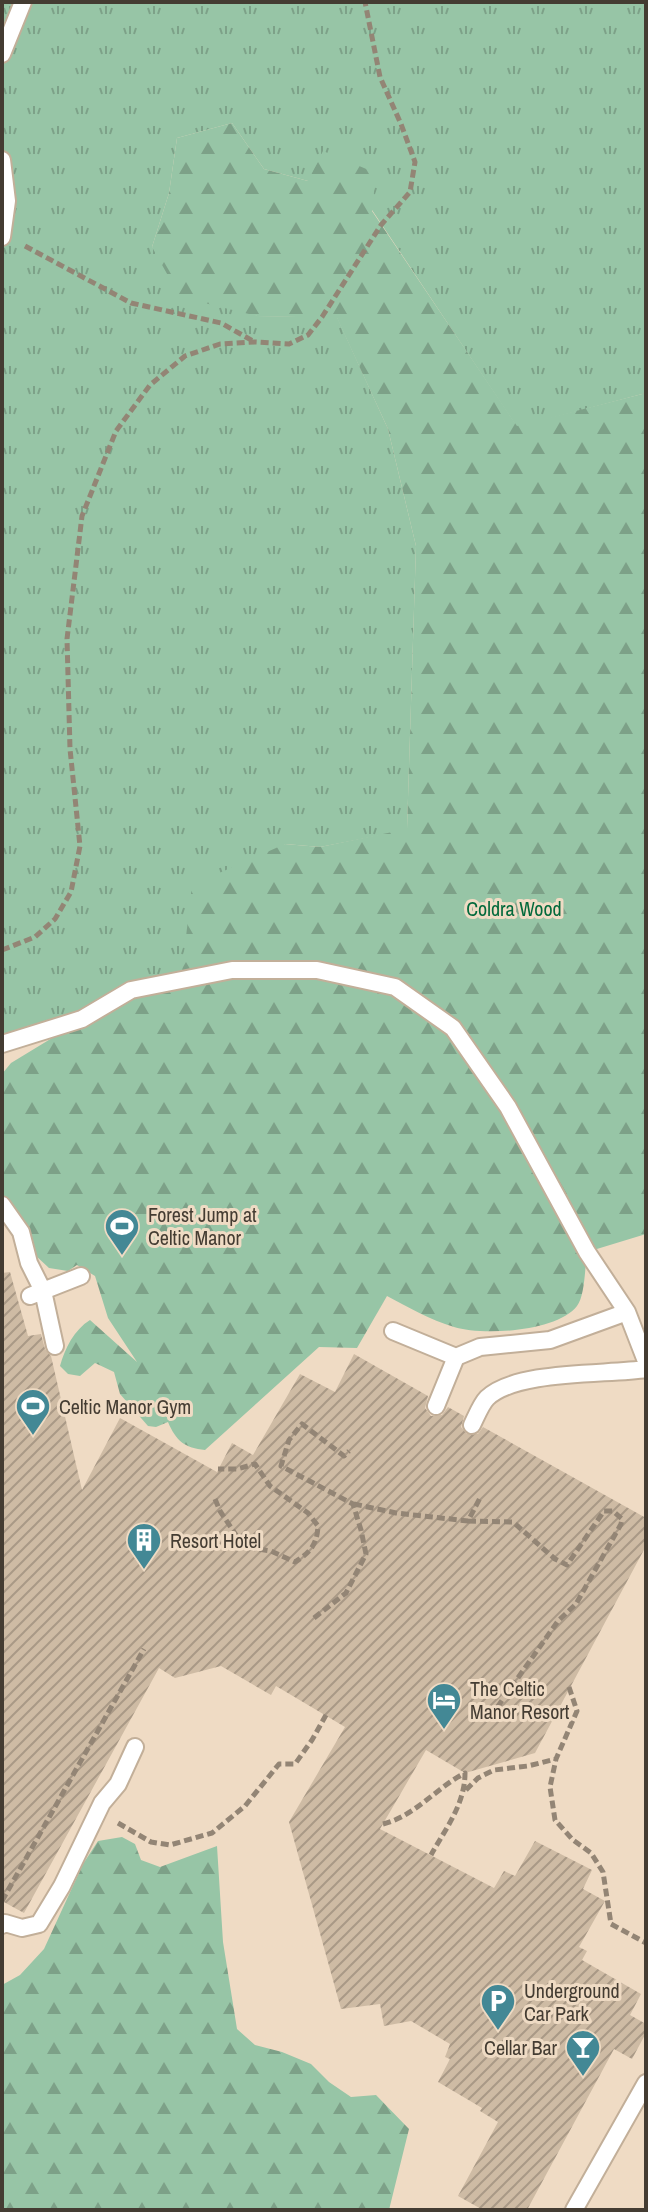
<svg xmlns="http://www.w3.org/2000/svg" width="648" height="2212" font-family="'Archivo Narrow',sans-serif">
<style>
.grass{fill:url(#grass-tufts)}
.forest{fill:url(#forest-firs)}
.building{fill:url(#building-hatch)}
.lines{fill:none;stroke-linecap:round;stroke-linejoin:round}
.service-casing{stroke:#c2af99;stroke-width:20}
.path{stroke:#938575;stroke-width:5;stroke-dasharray:8 4;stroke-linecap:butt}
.service{stroke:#fff;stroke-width:16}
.labels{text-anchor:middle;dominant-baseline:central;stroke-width:6;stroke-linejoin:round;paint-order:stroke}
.park-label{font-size:20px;fill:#02693b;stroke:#efdbc4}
.poi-label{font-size:20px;fill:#443c32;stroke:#efdbc4;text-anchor:start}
</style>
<defs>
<pattern id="grass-tufts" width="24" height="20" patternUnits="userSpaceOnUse" patternTransform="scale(2)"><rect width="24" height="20" fill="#97c5a6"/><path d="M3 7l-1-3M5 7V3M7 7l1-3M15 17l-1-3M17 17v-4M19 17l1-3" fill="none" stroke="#7da188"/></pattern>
<pattern id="forest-firs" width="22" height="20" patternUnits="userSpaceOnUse" patternTransform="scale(2)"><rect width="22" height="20" fill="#97c5a6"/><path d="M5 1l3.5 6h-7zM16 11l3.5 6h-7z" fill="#7da188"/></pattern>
<pattern id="building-hatch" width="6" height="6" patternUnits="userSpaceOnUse" patternTransform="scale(2)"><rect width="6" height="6" fill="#cebba4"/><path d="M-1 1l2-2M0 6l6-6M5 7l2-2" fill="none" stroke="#a99986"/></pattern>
</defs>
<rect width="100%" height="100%" fill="#efdbc4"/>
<!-- grass -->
<path class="grass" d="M2 2H646V393L517 427 372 210 308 181 264 169 232 123 177 138 169 193 152 247 257 316 337 317 388 429 416 546 407 830 320 847 285 844 181 980 2 1044Z"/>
<!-- forest -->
<path class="forest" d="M232 123 264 169 308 181 323 151 376 173 372 211 517 426 646 393V1234L587 1252C585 1266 585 1296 577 1306 557 1332 482 1336 454 1327 430 1320 408 1307 387 1296L357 1348 319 1347 205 1450C185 1448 176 1441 168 1422L156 1427 148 1426 120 1394 114 1372 95 1363 80 1376 68 1374 60 1366C65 1348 74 1330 90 1320L137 1362 108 1318 95 1276 77 1265 68 1271 49 1268 35 1255 2 1197V1074L11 1063 131 990 181 980 192 885 285 844 320 847 407 829 416 546 388 429 337 318 257 316 180 297 152 247 169 193 177 138Z
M122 1837 135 1844 141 1860 160 1867 217 1846 223 1942 237 2029 255 2045 282 2052 311 2064 329 2082 351 2097 376 2095 409 2129 389 2210H2V1985L20 1975 44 1949 83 1864 98 1841Z"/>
<!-- building -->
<path class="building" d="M10 1272 28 1336 41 1334 45 1349 51 1356 82 1490 120 1418 217 1472 232 1443 253 1455 300 1374 335 1392 354 1354 428 1396 425 1408 431 1416 442 1415 448 1407 464 1416 461 1427 467 1434H478L483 1427 646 1518V1546L535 1753 465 1773 426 1750 380 1829 494 1888 504 1871 515 1876 535 1841 592 1870 583 1889 605 1901 579 1947 587 1951 582 1960 641 1994 630 2015 646 2024V2033L632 2059 614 2049 527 2210H483L458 2196 498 2122 480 2111 482 2108 438 2082 450 2059 445 2057 450 2044 411 2021 384 2026 380 2004 341 2009 289 1822 345 1727 276 1686 271 1695 221 1666 175 1678 159 1668 24 1913 2 1901V1273Z"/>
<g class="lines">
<!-- service casing -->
<g class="service-casing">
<path id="service" d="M2 54 23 2
M2 160 7 201 2 237
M2 1044 82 1019 131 990 232 970H317L395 987 453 1028 508 1107 587 1252 627 1312 646 1361
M2 1205 21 1232 29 1263 43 1291 55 1346
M30 1296 81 1276
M393 1331 456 1357
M436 1406 456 1357 480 1347 550 1340 627 1312
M472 1425C476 1417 481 1404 487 1398 516 1370 606 1375 646 1369
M2 1925 5 1923 22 1928 39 1924 62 1886 102 1803 118 1784 135 1747
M574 2210 646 2083"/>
</g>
<!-- path -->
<path class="path" d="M25 246 131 303 221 323 253 341
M2 950 35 937 55 919 71 892 80 846 70 749 67 639 82 516 116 431 150 385 185 356 220 344 255 342 289 344 308 335 322 317 381 225 410 192 415 162 401 124 380 77 365 2
M215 1499 220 1511 244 1547 271 1551 295 1562C311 1552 317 1544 318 1526L308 1513 270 1486 255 1464 237 1469H218
M354 1504 396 1513 468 1521 480 1498
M468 1521 513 1522 555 1559 567 1565 604 1511H613L622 1519 621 1524 576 1604 558 1621 496 1709
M314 1618 346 1593 366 1554 361 1530 353 1504 281 1466 289 1440 302 1424 344 1456 349 1451
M569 1687 577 1711 556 1759 550 1787 555 1820 573 1840 591 1853 603 1872 611 1924 646 1943
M466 1790 478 1778 494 1770 528 1766 556 1759
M118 1823 151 1842 170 1845 212 1833 245 1806 279 1764H295L312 1740 326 1715
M383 1824C415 1816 436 1788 465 1773 465 1804 446 1828 431 1855
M2 1901 144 1649"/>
<!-- service -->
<use href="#service" class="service"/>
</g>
<!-- icons -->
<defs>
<g id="stadium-pin" transform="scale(1.8)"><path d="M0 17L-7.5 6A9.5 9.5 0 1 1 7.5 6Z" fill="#438895" stroke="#efdbc4"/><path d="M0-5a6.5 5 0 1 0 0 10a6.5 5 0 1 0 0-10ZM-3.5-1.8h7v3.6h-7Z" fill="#fff"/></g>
<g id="building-pin" transform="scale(1.8)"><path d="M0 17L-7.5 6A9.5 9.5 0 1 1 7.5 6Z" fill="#438895" stroke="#efdbc4"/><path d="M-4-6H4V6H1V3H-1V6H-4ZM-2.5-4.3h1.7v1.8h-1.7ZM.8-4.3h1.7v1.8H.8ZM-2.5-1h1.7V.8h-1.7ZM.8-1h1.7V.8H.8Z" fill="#fff"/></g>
<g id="hotel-pin" transform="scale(1.8)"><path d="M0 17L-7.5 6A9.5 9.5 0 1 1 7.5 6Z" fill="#438895" stroke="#efdbc4"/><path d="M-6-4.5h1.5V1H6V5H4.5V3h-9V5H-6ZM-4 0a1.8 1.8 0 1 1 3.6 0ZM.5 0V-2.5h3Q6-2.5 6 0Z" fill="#fff"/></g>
<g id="parking-pin" transform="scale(1.8)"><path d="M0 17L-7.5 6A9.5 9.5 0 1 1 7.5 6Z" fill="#438895" stroke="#efdbc4"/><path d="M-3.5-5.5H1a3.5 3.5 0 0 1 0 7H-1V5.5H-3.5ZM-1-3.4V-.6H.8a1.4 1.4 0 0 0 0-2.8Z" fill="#fff"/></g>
<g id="bar-pin" transform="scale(1.8)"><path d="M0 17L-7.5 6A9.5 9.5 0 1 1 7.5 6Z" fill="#438895" stroke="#efdbc4"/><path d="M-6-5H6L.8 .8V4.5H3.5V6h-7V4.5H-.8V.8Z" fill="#fff"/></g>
</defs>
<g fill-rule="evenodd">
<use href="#stadium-pin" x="122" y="1226"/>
<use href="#stadium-pin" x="33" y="1406"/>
<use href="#building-pin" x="144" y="1540"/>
<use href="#hotel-pin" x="444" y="1700"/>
<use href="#parking-pin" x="498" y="2001"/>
<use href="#bar-pin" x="583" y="2047"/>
</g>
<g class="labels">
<!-- park labels -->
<g class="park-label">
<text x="514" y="908">Coldra Wood</text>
</g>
<!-- poi labels -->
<g class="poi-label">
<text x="148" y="1214">Forest Jump at<tspan x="148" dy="23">Celtic Manor</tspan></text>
<text x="59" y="1406">Celtic Manor Gym</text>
<text x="170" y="1540">Resort Hotel</text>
<text x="470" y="1688">The Celtic<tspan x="470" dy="23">Manor Resort</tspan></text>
<text x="524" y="1990">Underground<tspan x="524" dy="23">Car Park</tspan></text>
<text x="557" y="2047" text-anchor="end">Cellar Bar</text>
</g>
</g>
<!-- border -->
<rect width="648" height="2212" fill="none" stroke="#443c32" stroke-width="8"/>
</svg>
